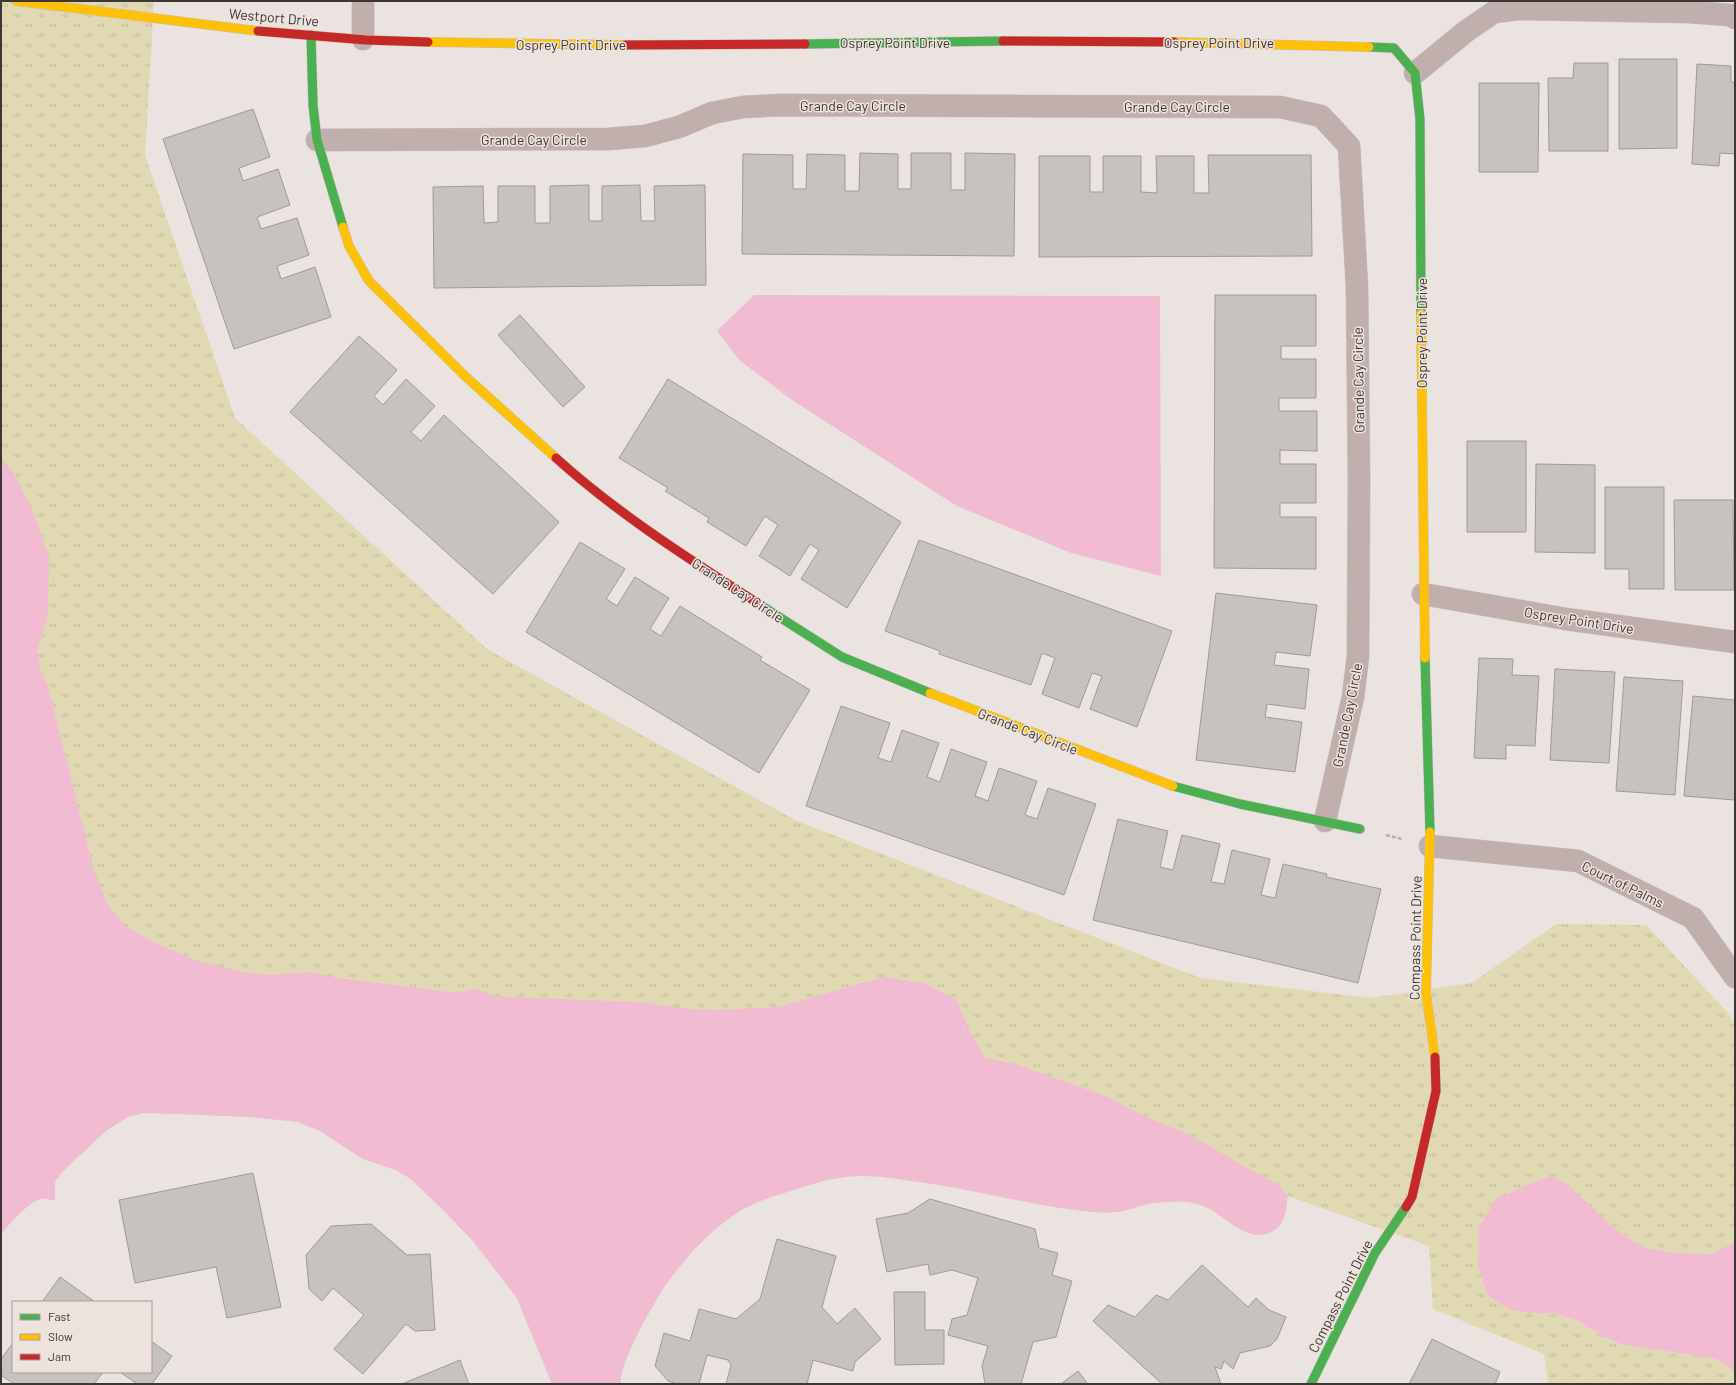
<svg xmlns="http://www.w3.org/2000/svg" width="1736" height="1385" font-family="Barlow,sans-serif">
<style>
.grass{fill:url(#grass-tufts)}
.water{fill:#f1bbd1}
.building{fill:#c7c2bf;stroke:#9f9a97}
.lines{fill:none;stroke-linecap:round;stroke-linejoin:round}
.street-casing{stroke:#c6c1bf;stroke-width:23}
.fast-casing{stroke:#c6c1bf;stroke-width:10}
.slow-casing{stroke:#c6c1bf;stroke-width:10}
.jam-casing{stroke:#c6c1bf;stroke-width:10}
.path{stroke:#b9acaa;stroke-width:2.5;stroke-dasharray:4 2;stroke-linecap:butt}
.street{stroke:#c1afae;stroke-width:22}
.fast{stroke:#4caf50;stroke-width:9}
.slow{stroke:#ffc107;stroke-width:9}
.jam{stroke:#c62828;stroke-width:9}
.labels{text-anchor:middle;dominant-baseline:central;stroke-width:3;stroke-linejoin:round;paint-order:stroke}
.street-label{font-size:14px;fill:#3c3735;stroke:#eee2dc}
</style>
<defs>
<pattern id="grass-tufts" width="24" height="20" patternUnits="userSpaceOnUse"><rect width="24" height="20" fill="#e1d9b4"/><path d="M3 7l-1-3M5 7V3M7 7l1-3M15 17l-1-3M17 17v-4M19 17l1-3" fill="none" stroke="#c2bb9b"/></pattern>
</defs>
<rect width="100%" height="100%" fill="#eae3e0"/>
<!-- grass -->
<path class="grass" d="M1 1H154L145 155 235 418 487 649 797 821 1200 978 1371 998 1472 983 1556 924 1646 925 1729 1014 1735 1027V1242L1711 1254 1678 1253 1642 1247 1610 1225 1566 1184 1479 1227 1478 1263 1487 1295 1532 1313H1553L1576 1320 1601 1335 1620 1344 1717 1359 1735 1372V1384H1546L1548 1379 1544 1354 1433 1309 1429 1246 1288 1196C1286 1211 1284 1231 1265 1234 1237 1239 1219 1207 1193 1203 1179 1200 1163 1202 1148 1204 1138 1206 1127 1211 1117 1212 1104 1213 1090 1212 1076 1210 1021 1203 967 1188 912 1181 897 1179 880 1176 864 1176 841 1175 818 1182 797 1189 777 1195 757 1201 740 1211 710 1229 680 1263 661 1292 650 1310 618 1365 621 1384H552L517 1298 473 1241 442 1209 411 1179 396 1170 363 1159 320 1131 297 1122 251 1117 180 1114 144 1113 128 1117 107 1130 62 1172 55 1182V1200C50 1201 46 1197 40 1199 28 1203 8 1224 1 1235Z"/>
<!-- water -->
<path class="water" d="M754 295 1160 296 1161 576 1071 553 957 506 792 400 739 360 717 331Z
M1 459 13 471 33 511 49 556 48 614 37 652 41 671 48 686 94 870 108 905 125 926 159 945 198 961 242 972 269 975 310 972 332 977 448 992 467 991 474 988 491 995 507 997 637 1002 691 1009 720 1010 778 1007 884 977 924 983 957 1000 967 1026 984 1057 1024 1067 1108 1097 1140 1114 1192 1136 1279 1186 1287 1196C1287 1209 1285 1225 1273 1231 1249 1245 1227 1218 1208 1207 1205 1205 1198 1204 1193 1203 1179 1200 1163 1202 1148 1204 1138 1206 1127 1211 1117 1212 1104 1213 1090 1212 1076 1210 1021 1203 967 1188 912 1181 897 1179 880 1176 864 1176 841 1175 818 1182 797 1189 777 1195 757 1201 740 1211 710 1229 680 1263 661 1292 650 1310 618 1365 621 1384H552L517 1298 473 1241 442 1209 411 1179 396 1170 363 1159 320 1131 298 1122 251 1117 180 1114 144 1113 128 1117 107 1130 62 1172 55 1182V1200C50 1201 46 1197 40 1199 28 1203 8 1224 1 1235Z
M1553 1176 1566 1184 1586 1201 1610 1225 1642 1247 1678 1253 1711 1254 1735 1242V1372L1717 1359 1620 1344 1601 1335 1576 1320 1553 1313H1532L1508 1309 1487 1295 1478 1264 1479 1227 1496 1199 1533 1182Z"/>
<!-- building -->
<path class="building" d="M1619 59H1677V148L1619 149Z
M1574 63H1608V151H1549L1548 78H1573Z
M1697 64 1731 66V82H1735V154L1720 153 1719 166 1692 164Z
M1479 83H1539L1538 172H1479Z
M253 109 270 157 239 168 243 181 278 169 290 205 257 217 261 229 297 218 309 255 277 266 281 279 315 267 331 317 234 349 163 139Z
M860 153 898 154V189H911V153H951V190H965V153L1015 154 1014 256 742 254 743 154 793 155V189H806L807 154 845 155V191H859Z
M1208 155H1311L1312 256 1039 257V156H1090V192H1103V156H1141V192L1157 193 1156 156H1194V193H1209Z
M589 185V221H602V186L640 185 641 221H655L654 186 705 185 706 285 434 288 433 187 483 186 484 223 498 222V186H535V223H550V186Z
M1215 295H1316V346H1281V359H1316V398H1279V411H1317V451L1280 450V464H1316V503H1280V517H1316V569L1214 568Z
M520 315 585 387 563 407 498 335Z
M359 336 397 370 374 396 383 405 406 379 435 406 411 432 421 441 444 415 559 522 493 594 290 412Z
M668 379 901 522 847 608 801 579 819 550 810 544 790 576 759 556 778 525 765 516 746 546 707 522 709 518 665 491 668 488 619 458Z
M1467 441H1526V532H1467Z
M1536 464 1595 465V553L1535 552Z
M1605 487H1664V589H1629V569H1605Z
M1674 500H1733L1734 590H1675Z
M919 540 1172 631 1137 727 1090 709 1102 676 1092 673 1079 708 1042 694 1055 658 1042 653 1031 685 939 654 940 651 885 631Z
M580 542 625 569 606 599 617 606 635 577 669 598 650 629 661 636 680 606 762 657 760 660 810 690 759 773 526 632Z
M1216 593 1317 605 1310 656 1276 652 1274 665 1309 669 1305 709 1267 704 1265 717 1302 722 1295 772 1196 760Z
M1479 658 1513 659 1512 675 1539 676 1535 746 1506 745V759L1474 758Z
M1555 669 1615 672 1609 763 1550 760Z
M1624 677 1683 681 1675 795 1616 791Z
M1693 696 1735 700V800L1684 796Z
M841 706 890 723 878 758 891 762 902 730 939 743 927 777 940 782 951 749 987 762 975 796 988 801 999 768 1037 781 1025 815 1037 819 1048 788 1096 804 1064 895 806 806Z
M1118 819 1168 831 1160 867 1173 870 1182 835 1220 844 1211 882 1224 884 1232 850 1270 859 1261 895 1275 898 1283 864 1327 874 1326 877 1381 889 1358 983 1093 920Z
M253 1173 281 1307 227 1318 216 1267 135 1283 119 1200Z
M930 1199 1035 1229 1039 1248 1058 1253 1052 1275 1072 1281 1056 1337 1033 1342 1021 1384H985L982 1366 988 1346 948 1335 952 1319 967 1315 978 1278 952 1270 930 1275 928 1264 887 1272 876 1219 908 1213Z
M371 1224 407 1255 430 1254 435 1330 415 1331 406 1324 363 1374 334 1349 364 1315 333 1288 322 1301 309 1289 306 1255 331 1226Z
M777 1239 836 1256 822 1307 837 1324 855 1308 881 1339 855 1362 853 1371 813 1360 807 1384H726L731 1365 728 1360 707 1355 699 1384H677L668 1381 655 1366 664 1333 690 1341 699 1309 736 1319 760 1299Z
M1202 1265 1248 1307 1256 1298 1269 1310 1286 1317 1277 1339 1270 1346 1240 1353 1233 1369 1224 1361 1221 1369 1215 1367 1221 1384H1162L1093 1321 1108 1305 1135 1317 1156 1295 1168 1300Z
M60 1277 95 1302H42Z
M894 1292H925V1330H944V1364L895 1365Z
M1432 1339 1500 1372 1495 1384H1409Z
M151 1341 172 1356 152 1384H137L120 1372H151Z
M13 1343V1372H103L94 1384H14L1 1375V1359Z
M460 1360 469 1384H402Z
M1078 1371 1088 1384H1061Z"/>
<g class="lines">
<!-- street casing -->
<g class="street-casing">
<path id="street" d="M363 1V39
M1415 73 1465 32 1494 12 1518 9 1688 12 1730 15 1735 18
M317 140 608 139 645 136 679 127 712 113 743 107 780 105 1280 107 1321 116 1349 146 1357 287 1359 480 1358 656 1353 697 1325 821
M1423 594 1566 619 1735 642
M1430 846 1578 861 1693 918 1735 977"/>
</g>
<!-- fast casing -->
<g class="fast-casing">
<path id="fast" d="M311 35 313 105 317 140 343 227
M805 44 1003 41
M1369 47 1394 48 1415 73 1420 119 1421 314
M762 606 842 657 930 693
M1425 658 1430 832
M1173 786 1240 804 1360 829
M1311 1384 1375 1253 1406 1207"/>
</g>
<!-- slow casing -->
<g class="slow-casing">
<path id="slow" d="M16 1 258 31
M428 42 625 45
M1174 42 1369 47
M343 227 349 246 369 281 465 376 556 458
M1421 314 1425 658
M930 693 1173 786
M1430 832 1426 993 1435 1057"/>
</g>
<!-- jam casing -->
<g class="jam-casing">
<path id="jam" d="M258 31 366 40 428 42
M1003 41 1174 42
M625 45 805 44
M556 458C619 515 691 560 762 606
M1406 1207 1412 1197 1436 1091 1435 1057"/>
</g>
<!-- path -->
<path class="path" d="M1386 835 1402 839"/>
<!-- street -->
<use href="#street" class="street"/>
<!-- fast -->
<use href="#fast" class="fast"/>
<!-- slow -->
<use href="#slow" class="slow"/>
<!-- jam -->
<use href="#jam" class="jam"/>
</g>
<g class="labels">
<!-- street labels -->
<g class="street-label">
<text transform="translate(274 17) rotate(5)">Westport Drive</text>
<text x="895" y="42">Osprey Point Drive</text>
<text x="1219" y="42">Osprey Point Drive</text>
<text x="571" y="44">Osprey Point Drive</text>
<text x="853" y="105">Grande Cay Circle</text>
<text x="1177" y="106">Grande Cay Circle</text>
<text x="534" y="139">Grande Cay Circle</text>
<text transform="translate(1421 333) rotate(-90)">Osprey Point Drive</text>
<text transform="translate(1358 380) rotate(-91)">Grande Cay Circle</text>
<text transform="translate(738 590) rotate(33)">Grande Cay Circle</text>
<text transform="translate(1579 620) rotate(9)">Osprey Point Drive</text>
<text transform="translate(1347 715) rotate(-79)">Grande Cay Circle</text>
<text transform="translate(1028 731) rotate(21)">Grande Cay Circle</text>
<text transform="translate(1623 884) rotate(26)">Court of Palms</text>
<text transform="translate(1415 938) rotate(-89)">Compass Point Drive</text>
<text transform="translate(1340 1296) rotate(-63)">Compass Point Drive</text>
</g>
</g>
<!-- border -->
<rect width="1736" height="1385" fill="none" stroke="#3c3735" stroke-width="4"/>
<!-- legend -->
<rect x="12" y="1301" width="140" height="72" fill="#eee2dc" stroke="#a79e99"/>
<rect x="20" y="1314" width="20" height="6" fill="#4caf50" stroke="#a79e99"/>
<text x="48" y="1321" font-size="12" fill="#3c3735">Fast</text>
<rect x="20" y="1334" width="20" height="6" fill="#ffc107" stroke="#a79e99"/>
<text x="48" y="1341" font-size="12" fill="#3c3735">Slow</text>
<rect x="20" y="1354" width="20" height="6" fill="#c62828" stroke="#a79e99"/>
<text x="48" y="1361" font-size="12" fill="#3c3735">Jam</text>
</svg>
